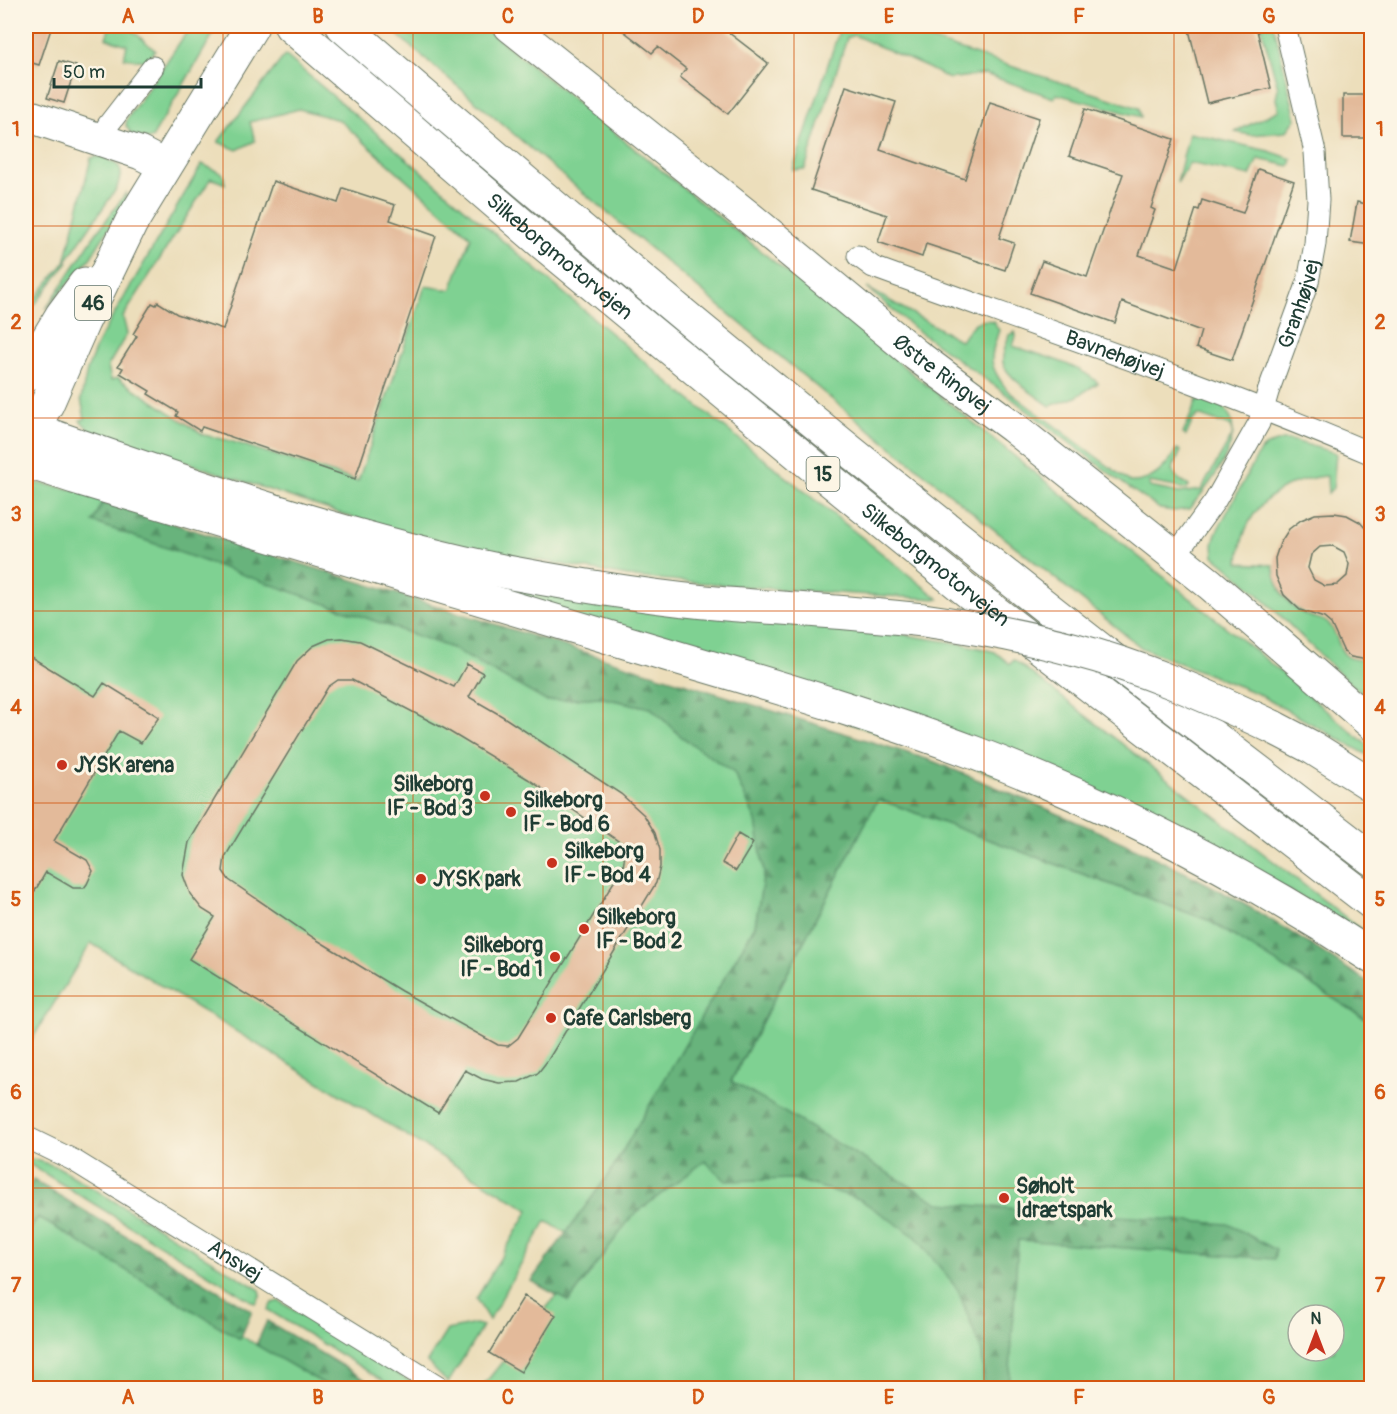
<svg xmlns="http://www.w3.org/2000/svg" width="1397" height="1414" font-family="Pangolin,sans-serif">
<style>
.green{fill:#7fd192;stroke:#4f8763;stroke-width:1.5;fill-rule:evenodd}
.forest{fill:url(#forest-firs);stroke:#437858;stroke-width:1.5}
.building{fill:#e3ba9a;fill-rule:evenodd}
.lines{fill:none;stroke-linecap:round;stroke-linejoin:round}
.street-casing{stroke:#677563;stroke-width:23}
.secondary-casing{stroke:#677563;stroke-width:34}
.primary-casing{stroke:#677563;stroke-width:35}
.highway-casing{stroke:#677563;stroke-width:35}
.street{stroke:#fff;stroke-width:21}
.secondary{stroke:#fff;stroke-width:32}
.primary{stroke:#fff;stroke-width:33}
.highway{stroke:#fff;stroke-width:33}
.highway-bridge-casing{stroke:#677563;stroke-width:35;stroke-linecap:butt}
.highway-bridge{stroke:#fff;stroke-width:33}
.grid{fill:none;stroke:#d45610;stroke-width:1.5;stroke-opacity:0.55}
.poi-dot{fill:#c8321e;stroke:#fcf5e5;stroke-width:2}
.labels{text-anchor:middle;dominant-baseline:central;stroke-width:6;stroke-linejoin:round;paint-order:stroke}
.shield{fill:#fcf5e5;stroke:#617469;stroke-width:1.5}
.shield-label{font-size:20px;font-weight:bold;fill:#1f3d34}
.street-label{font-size:21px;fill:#1f3d34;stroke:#fcf5e5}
.poi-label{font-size:21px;font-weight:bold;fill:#1f3d34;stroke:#fcf5e5;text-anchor:start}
.neatline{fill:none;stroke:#d45610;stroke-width:2}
.grid-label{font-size:20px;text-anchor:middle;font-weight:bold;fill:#d45610}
</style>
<defs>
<pattern id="forest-firs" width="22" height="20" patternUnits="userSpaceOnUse" patternTransform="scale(1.5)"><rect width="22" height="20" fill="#67b37c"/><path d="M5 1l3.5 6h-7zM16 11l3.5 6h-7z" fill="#549366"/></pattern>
</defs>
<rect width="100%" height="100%" fill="#fcf5e5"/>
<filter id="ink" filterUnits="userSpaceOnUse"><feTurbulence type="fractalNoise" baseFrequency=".0167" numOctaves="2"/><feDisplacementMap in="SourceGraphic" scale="12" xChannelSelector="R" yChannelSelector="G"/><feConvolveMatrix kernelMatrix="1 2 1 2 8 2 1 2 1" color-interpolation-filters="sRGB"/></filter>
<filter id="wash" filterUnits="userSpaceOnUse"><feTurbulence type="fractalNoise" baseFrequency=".008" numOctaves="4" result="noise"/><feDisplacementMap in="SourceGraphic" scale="24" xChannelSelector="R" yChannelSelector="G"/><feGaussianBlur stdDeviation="1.35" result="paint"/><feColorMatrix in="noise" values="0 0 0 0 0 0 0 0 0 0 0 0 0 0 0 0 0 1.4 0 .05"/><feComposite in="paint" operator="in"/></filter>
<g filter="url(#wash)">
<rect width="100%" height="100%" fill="#ecdebb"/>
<!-- green -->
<path class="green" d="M110 26H137L133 31 155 50 146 61 124 58 127 45 106 38Z
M191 26H218L152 138 147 139 132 135 126 126 127 119Z
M387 26H481L505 44 1264 658 1371 748V757L1256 693 1142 648 829 397 556 170Z
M844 26H888L1139 108 1141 117 1057 94 1054 98 985 74 949 79 928 68 854 35 847 38 805 169 793 170 840 28Z
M1261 26H1274L1296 119 1286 132 1251 135 1235 132 1279 110 1276 99 1278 88Z
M285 55 674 387 939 599 788 590 633 577 480 550 381 527 89 430 80 420 85 419 81 399 87 370 99 340 202 164 223 174 225 184 211 178 123 317 127 334 108 366 111 380 118 378 204 435 227 440 358 481 425 286 451 290 471 237 339 120 299 109 250 122 255 141 237 150 218 142Z
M1189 133 1269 151 1292 159 1290 166 1258 159 1250 176 1189 163 1177 183Z
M102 156 119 166 121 173 117 188 66 261 68 262 26 316V310L65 262 91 158Z
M126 193V201L91 257 46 309 93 238Z
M867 288 961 341C971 327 974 317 993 321L999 330C989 360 988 365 1008 391L1130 482C1153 483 1166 467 1177 449L1181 451 1172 470 1176 477 1189 486 1186 489 1149 482 1150 487 1179 493 1201 490 1233 434 1230 426 1198 415 1193 420 1186 436 1183 434 1197 400C1207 398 1214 399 1223 407 1252 434 1208 487 1189 509L1174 511 1160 509 1125 485 999 389 914 328Z
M1015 332 1016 336 1013 346C1038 355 1079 364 1098 383L1076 397 1050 406C1038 397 1007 378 1003 363 1001 355 1007 343 1009 335Z
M1283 440H1291L1336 453 1333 488 1328 493 1327 476C1277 480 1241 511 1239 563L1273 565C1277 588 1286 607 1309 616 1315 619 1321 618 1326 622 1346 637 1329 663 1371 660V701C1316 656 1270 600 1214 556L1213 545 1216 533 1260 451 1268 445Z
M26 481 105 495 94 522 452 648 546 701 599 697 651 708 682 737 734 773 757 821 764 873 755 926 609 1175 566 1233 546 1221 489 1320 476 1299 529 1210 91 943 26 1049Z
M363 550 963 644 995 652 1010 664 1014 660 1371 937 1236 861Z
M878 799 1208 920 1371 1022V1388H481L731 1082ZM1298 1315H1334V1351H1298Z
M32 1159 58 1167 260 1290 261 1294 256 1304 26 1162V1160Z
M37 1217 331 1388H26V1237Z
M279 1301 421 1388H395L268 1310 272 1303Z
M476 1324 483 1326 448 1383 427 1362 447 1330Z"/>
<!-- forest -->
<path class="forest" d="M103 502 930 760C1020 797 1109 834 1196 878 1257 909 1314 947 1371 984V1022L1208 920 878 799 731 1081 939 1203 1228 1224 1276 1250 1274 1259 1018 1240 1009 1388H984L982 1353 958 1290 916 1237 859 1199 794 1179 726 1181 705 1161 632 1216 569 1302 531 1281 609 1174 755 926 764 873 756 821 734 773 682 737 651 708 599 697 546 701 452 648 93 522Z
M33 1180 252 1311 240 1339 38 1217 26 1237V1192Z
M267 1321 379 1388H331L256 1345Z"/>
<g id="blocks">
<!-- building -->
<path class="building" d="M26 26H52L39 65 26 61Z
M617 26H720L768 63 728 114 680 77 686 69 658 47 652 53Z
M1188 26H1256L1271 88 1207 103Z
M59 61 76 66 64 103 47 98Z
M846 86 896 102 880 150 965 179 990 102 1039 118 999 238 1014 243 1005 270 926 244 922 257 878 242 887 215 811 190Z
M1343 95H1371V138H1343Z
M1085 109 1174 139 1151 208 1155 210 1139 255 1177 268 1196 209 1199 210 1202 200 1243 213 1258 169 1294 181 1232 360 1196 348 1201 331 1122 302 1115 323 1030 293 1042 261 1087 277 1123 174 1069 156Z
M273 181 338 203 343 188 395 205 390 220 436 236 355 479 202 427 200 431 176 416 178 412 148 394 150 391 120 373 123 368 118 366 137 336 133 334 152 303 156 305 158 302 177 314 223 329Z
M1357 202 1371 205V245L1350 242Z
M1334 513 1347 515 1360 522 1371 535V658L1362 659 1351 657 1344 652 1331 624 1324 618 1300 610 1284 595 1276 576 1275 558 1280 543 1289 529 1301 520 1315 514ZM1333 546 1344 552 1349 564 1347 576 1337 585 1325 586 1314 580 1308 568 1311 555 1320 547Z
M342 638 360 641 454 687 467 664 483 673 469 697 502 716 621 794 644 815 655 833 660 850V867L656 883 548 1060 538 1073 519 1082 499 1083 482 1079 465 1070 438 1113 189 959 215 917 202 909 190 894 183 875 189 842 297 661 313 646 329 639ZM338 680H352L445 729 528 779 621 843 625 854 623 867 518 1038 508 1046 498 1045 401 991 314 938 229 880 223 871 225 857 328 687Z
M26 654 95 696 104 683 159 717 141 743 119 731 54 841 87 860 93 871 87 884 84 888H73L46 872 26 906Z
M738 834 753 843 736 871 722 863Z
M524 1296 556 1315 521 1372 489 1353Z"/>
</g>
</g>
<g filter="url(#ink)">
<use href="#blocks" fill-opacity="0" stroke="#677563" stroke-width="1.5"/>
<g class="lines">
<!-- street casing -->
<g class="street-casing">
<g id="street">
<path d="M100 140 108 125 153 67"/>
<path id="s1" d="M858 256 873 267C1040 328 1208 384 1372 454"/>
<path id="s2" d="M1174 557 1215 501 1259 423 1268 392 1308 282 1315 244 1318 200 1315 152 1285 26"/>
<path id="s3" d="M26 1137 73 1160 441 1388"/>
</g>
</g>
<!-- secondary casing -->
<g class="secondary-casing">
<g id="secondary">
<path id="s4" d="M510 26 750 218 916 355 1013 427 1210 584 1372 724"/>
<path d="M26 115 140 153 165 166"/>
</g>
</g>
<!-- primary casing -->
<g class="primary-casing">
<path id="primary" d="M26 375 62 315 85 284
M32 429 47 404 83 322 131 223 252 26"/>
</g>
<!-- highway casing -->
<g class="highway-casing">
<g id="highway">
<path id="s5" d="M291 26 544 244 813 466 970 593 1372 903"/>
<path d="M343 26C576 228 813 425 1056 615 1160 697 1266 777 1372 859"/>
<path d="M32 429C188 484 349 540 512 573 582 586 654 598 726 604 792 609 858 613 923 620"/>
<path d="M26 461 74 477C250 530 426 583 602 635 727 673 853 707 975 753 1114 806 1247 875 1372 957"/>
<path d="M1273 727 1313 748 1372 785"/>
</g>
</g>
<!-- street -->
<use href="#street" class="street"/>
<!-- secondary -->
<use href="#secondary" class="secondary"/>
<!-- primary -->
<use href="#primary" class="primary"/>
<!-- highway -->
<use href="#highway" class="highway"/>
<!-- highway-bridge casing -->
<g class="highway-bridge-casing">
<path id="highway-bridge" d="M923 620C973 627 1023 636 1072 649 1142 667 1208 696 1273 727"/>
</g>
<!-- highway-bridge -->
<use href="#highway-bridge" class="highway-bridge"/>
</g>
</g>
<!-- grid -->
<path class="grid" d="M223 26V1388M413 26V1388M603 26V1388M794 26V1388M984 26V1388M1174 26V1388M26 226H1372M26 418H1372M26 611H1372M26 803H1372M26 996H1372M26 1188H1372"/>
<!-- markers -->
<g class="poi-dot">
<circle cx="62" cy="765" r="6"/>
<circle cx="485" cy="796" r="6"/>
<circle cx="511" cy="812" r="6"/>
<circle cx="552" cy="863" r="6"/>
<circle cx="421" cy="879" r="6"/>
<circle cx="584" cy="929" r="6"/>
<circle cx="555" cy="957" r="6"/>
<circle cx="551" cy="1018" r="6"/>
<circle cx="1004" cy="1198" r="6"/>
</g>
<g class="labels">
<!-- shield labels -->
<g class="shield">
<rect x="75" y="286" width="36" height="34" rx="4.5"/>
<rect x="806.5" y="457" width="33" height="34" rx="4.5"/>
</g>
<g class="shield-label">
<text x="93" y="303">46</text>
<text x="823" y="474">15</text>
</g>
<!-- street labels -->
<g class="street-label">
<text stroke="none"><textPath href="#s5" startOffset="354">Silkeborgmotorvejen</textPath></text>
<text stroke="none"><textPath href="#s2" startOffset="285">Granhøjvej</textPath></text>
<text stroke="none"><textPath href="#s1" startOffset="276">Bavnehøjvej</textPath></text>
<text stroke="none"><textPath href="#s4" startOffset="555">Østre Ringvej</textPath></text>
<text stroke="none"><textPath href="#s5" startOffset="840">Silkeborgmotorvejen</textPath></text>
<text stroke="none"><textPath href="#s3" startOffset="243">Ansvej</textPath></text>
</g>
<!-- poi labels -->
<g class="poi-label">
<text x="74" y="765">JYSK arena</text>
<text x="473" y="784" text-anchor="end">Silkeborg<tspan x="473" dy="24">IF - Bod 3</tspan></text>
<text x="523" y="800">Silkeborg<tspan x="523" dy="24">IF - Bod 6</tspan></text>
<text x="564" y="851">Silkeborg<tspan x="564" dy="24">IF - Bod 4</tspan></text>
<text x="433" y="879">JYSK park</text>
<text x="596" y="917">Silkeborg<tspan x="596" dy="24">IF - Bod 2</tspan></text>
<text x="543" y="945" text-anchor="end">Silkeborg<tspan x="543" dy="24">IF - Bod 1</tspan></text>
<text x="563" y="1018">Cafe Carlsberg</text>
<text x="1016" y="1186">Søholt<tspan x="1016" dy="24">Idrætspark</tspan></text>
</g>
</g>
<!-- margin -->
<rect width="1397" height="1414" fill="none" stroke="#fcf5e5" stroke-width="66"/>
<!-- north arrow -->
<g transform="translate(1316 1333)"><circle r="28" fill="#fcf5e5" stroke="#a4ab9e" stroke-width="1.5"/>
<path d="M0-4.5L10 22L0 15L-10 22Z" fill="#c8321e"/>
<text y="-9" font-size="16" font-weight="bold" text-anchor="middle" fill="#1f3d34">N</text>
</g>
<!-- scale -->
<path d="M54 78v9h147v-9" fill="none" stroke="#1f3d34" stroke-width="3"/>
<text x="63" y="78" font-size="18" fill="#1f3d34" stroke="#fcf5e5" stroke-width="4.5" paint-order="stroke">50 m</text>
<rect x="33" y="33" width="1331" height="1348" class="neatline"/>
<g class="grid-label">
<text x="128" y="23">A</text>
<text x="318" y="23">B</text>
<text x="508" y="23">C</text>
<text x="698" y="23">D</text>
<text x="889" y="23">E</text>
<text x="1079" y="23">F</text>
<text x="1269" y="23">G</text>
<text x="16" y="136">1</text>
<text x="1380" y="136">1</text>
<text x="16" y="329">2</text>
<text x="1380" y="329">2</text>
<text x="16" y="521">3</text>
<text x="1380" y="521">3</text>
<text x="16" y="714">4</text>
<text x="1380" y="714">4</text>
<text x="16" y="906">5</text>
<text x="1380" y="906">5</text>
<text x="16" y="1099">6</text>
<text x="1380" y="1099">6</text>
<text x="16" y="1292">7</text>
<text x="1380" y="1292">7</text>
<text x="128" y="1404">A</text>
<text x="318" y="1404">B</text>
<text x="508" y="1404">C</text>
<text x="698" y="1404">D</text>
<text x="889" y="1404">E</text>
<text x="1079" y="1404">F</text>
<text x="1269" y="1404">G</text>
</g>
</svg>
